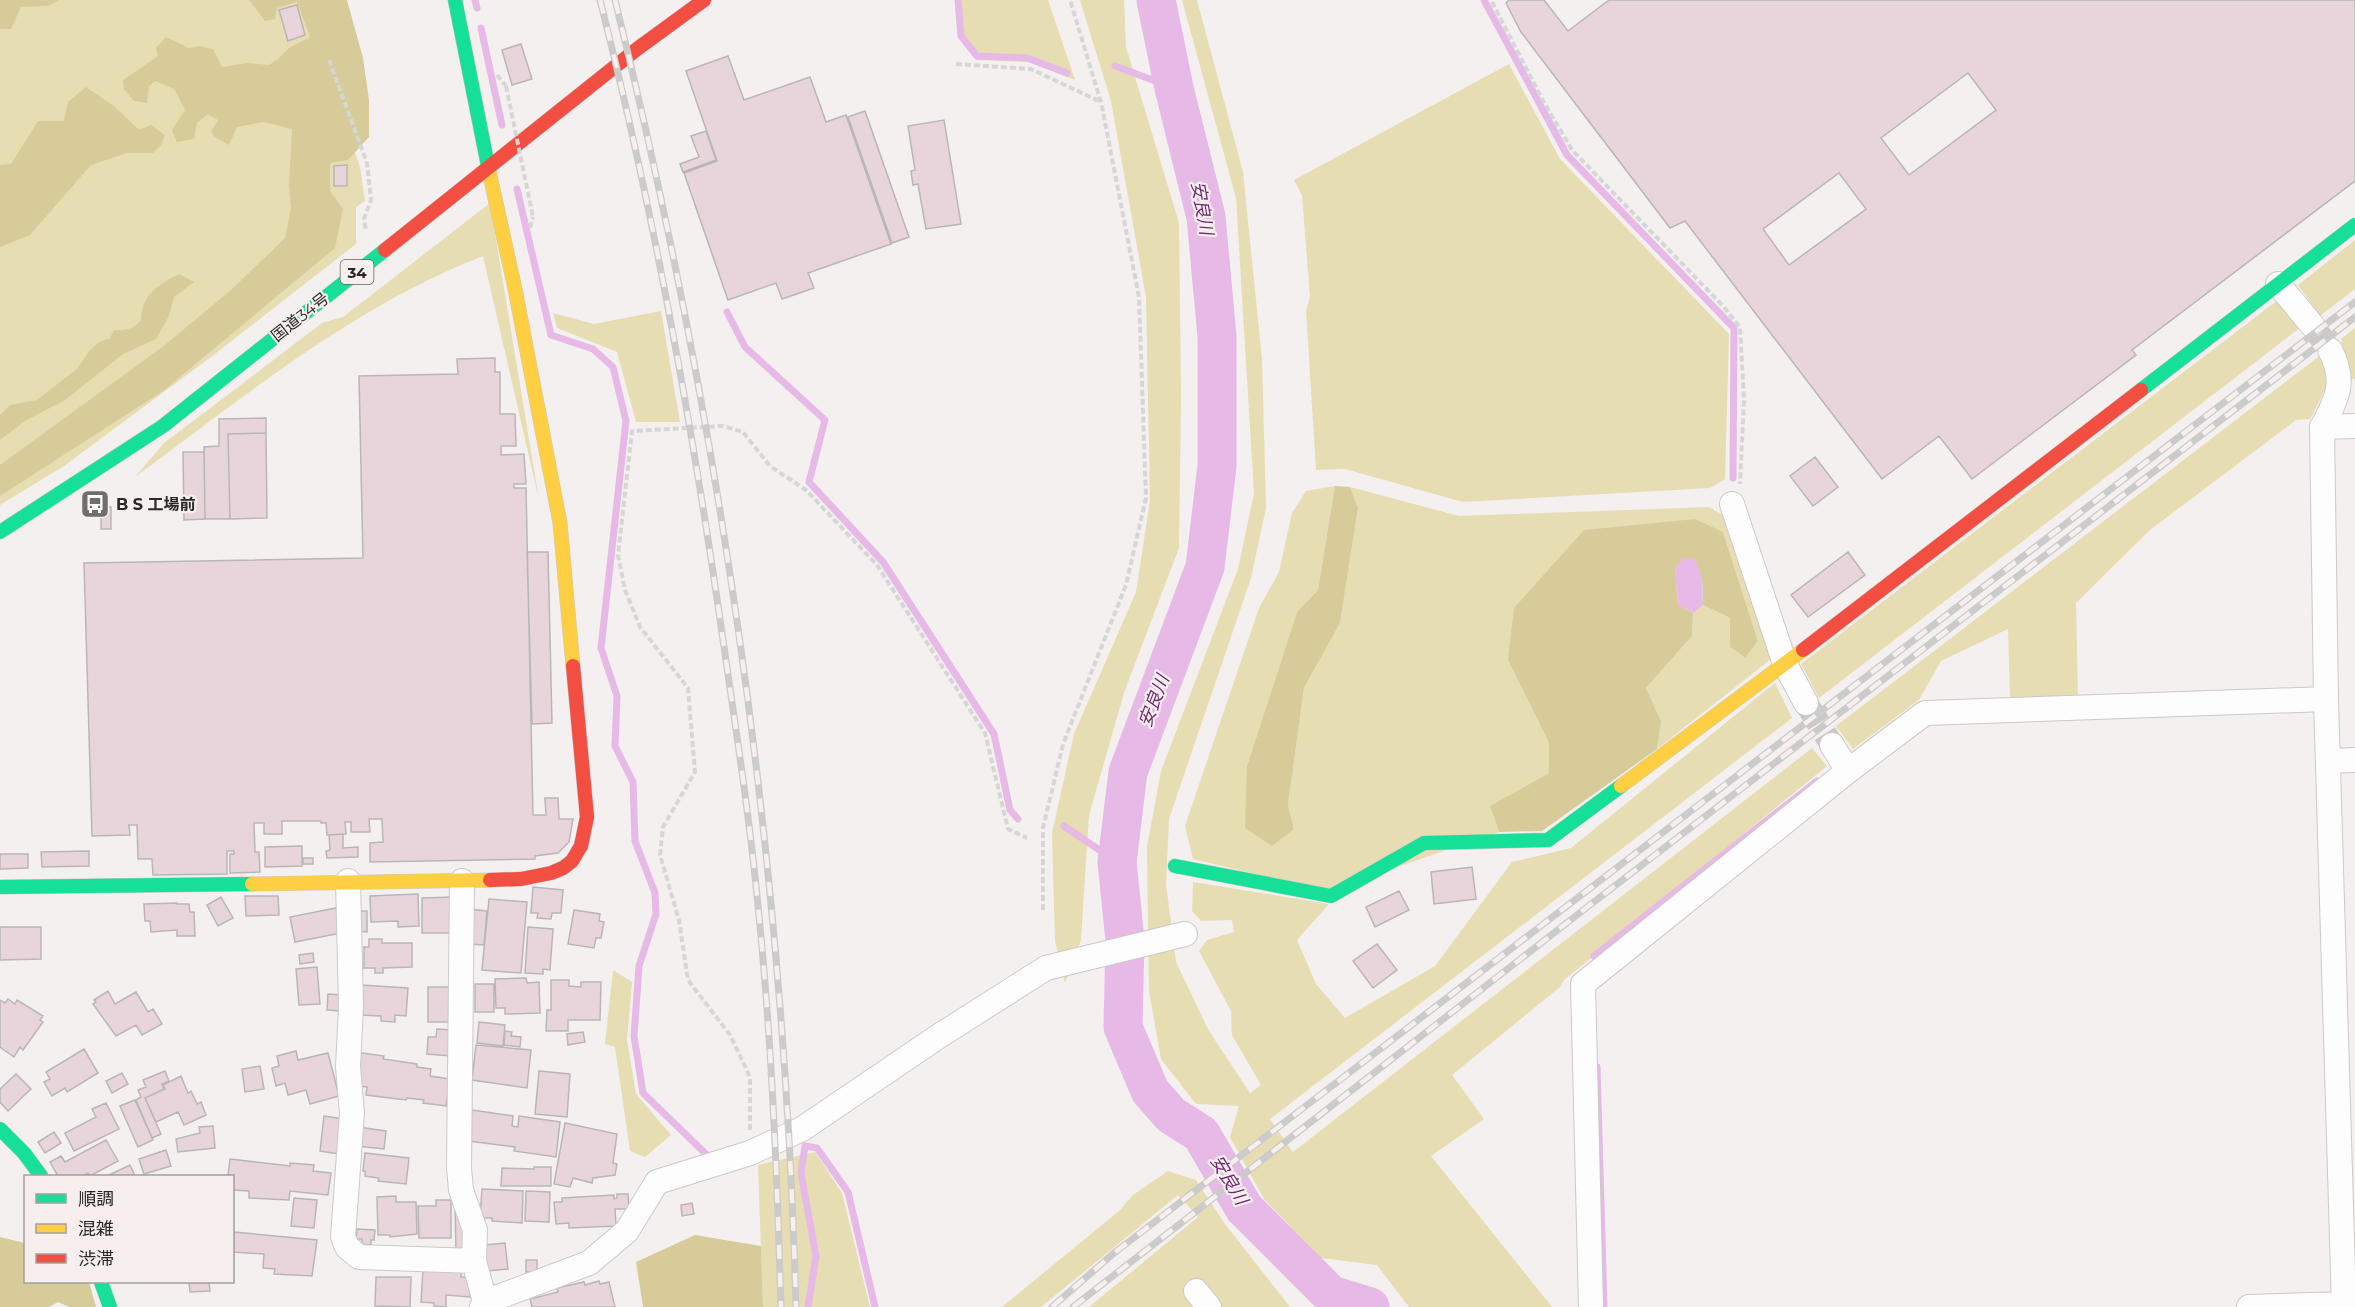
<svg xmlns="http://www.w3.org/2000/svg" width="2355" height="1307" font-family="Montserrat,'Noto Sans JP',sans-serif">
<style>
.green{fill:#e7ddb2}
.forest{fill:#d7cb9a}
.water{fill:#e6b9e7}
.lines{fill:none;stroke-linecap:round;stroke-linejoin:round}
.stream{stroke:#e6b9e7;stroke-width:7}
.river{stroke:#e6b9e7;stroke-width:39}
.building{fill:#e8d5db;stroke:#b9b6b5;stroke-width:1.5;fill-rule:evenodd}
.street-tunnel{stroke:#ccc8c7;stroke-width:24;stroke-dasharray:24 12;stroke-linecap:butt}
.street-casing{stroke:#ccc9c8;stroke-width:26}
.fast-casing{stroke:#ccc9c8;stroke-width:15}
.slow-casing{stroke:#ccc9c8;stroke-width:15}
.jam-casing{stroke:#ccc9c8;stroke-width:15}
.path{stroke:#d6d6d6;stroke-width:4;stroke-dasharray:6 3;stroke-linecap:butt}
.street{stroke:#fdfdfd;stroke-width:24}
.fast{stroke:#16e098;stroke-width:14}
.slow{stroke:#ffcf43;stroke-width:14}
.jam{stroke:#f24e42;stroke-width:14}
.rail-casing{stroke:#cccbcb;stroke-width:7}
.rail{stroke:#f6efed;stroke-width:4.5;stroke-dasharray:14;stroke-linecap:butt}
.path-bridge{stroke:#d6d6d6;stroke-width:4;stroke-dasharray:6 3;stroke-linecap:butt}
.labels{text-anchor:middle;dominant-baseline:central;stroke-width:4.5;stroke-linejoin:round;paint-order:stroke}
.shield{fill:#f6efed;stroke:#676362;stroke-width:1.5}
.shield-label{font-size:15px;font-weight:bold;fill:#2a2727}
.street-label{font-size:16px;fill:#2a2727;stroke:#f6efed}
.poi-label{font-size:16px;font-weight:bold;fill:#2a2727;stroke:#f6efed;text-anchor:start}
.water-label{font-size:18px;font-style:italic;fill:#712976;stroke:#f6efed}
</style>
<rect width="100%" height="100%" fill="#f4f0ef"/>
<!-- green -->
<path class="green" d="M0 0H304L360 167 365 201 356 207V244L211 357 64 466 0 505Z
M955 0H1048L1075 80 1029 62 976 60 958 37Z
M1080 0H1124L1126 47 1179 223 1181 396 1179 548 1125 690 1089 815 1081 940 1065 983 1055 941 1052 833 1074 734 1136 592 1150 501 1146 297 1111 101Z
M1182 0H1197L1243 172 1262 359 1266 508 1251 578 1169 819 1166 884 1176 962 1209 1031 1250 1093 1261 1085 1232 1035 1231 1011 1199 951 1207 940 1234 932 1232 920 1201 921 1192 911 1193 882 1329 904 1297 940 1316 984 1345 1018 1435 966 1512 862 1571 848 1775 683 1792 718 1270 1119 1293 1152 1812 748 1827 766 1564 980 1560 987 1452 1075 1484 1119 1431 1156 1552 1307H1409L1377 1265 1321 1258 1264 1199 1230 1137 1239 1106 1196 1104 1161 1059 1149 991 1147 847 1161 771 1238 569 1254 493 1236 198Z
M1509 64 1560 159 1729 334 1725 479 1710 488 1463 502 1345 469 1316 470 1306 311 1310 297 1302 195 1294 180Z
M490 203 539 500 483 256C354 306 245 396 135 477L164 443 322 323 343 317Z
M2355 240V289L2320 316 2298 285Z
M2278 300 2301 327 1819 698 1801 664Z
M661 311 680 422H636L617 352 557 328 553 313 594 324Z
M2355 328V378L2349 382 2341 339Z
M2322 354 2331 379 2310 419 2296 420 2150 530 2076 603 2078 696 2010 699 2008 629 1941 661 1919 700 1853 749 1836 726Z
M1335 486 1318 590 1297 612 1247 766 1294 829 1288 805 1304 688 1340 623 1358 508 1350 487 1459 516 1709 507 1730 519 1775 656 1657 749 1661 721 1646 688 1692 636 1693 613 1703 605 1730 618V647L1744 658 1758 641 1723 532 1508 660 1549 743V773L1490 806 1499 832 1328 891 1193 859 1185 826 1259 608 1279 572 1292 513 1306 491Z
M613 970 632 982 627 1040 636 1094 671 1135 645 1157 630 1151 615 1047 605 1044Z
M815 1152 842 1193 870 1307H763L758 1165Z
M1168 1171 1196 1180 1225 1224 1290 1307H1089L1198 1217 1178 1195 1041 1307H1002L1119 1211 1133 1195Z"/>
<!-- forest -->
<path class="forest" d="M0 0H59L49 6 21 7 11 29H0Z
M249 0H347L363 58 369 100V137L348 160 330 163V191L343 209 335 248 163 391 0 496V465L165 345 231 290 285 238 291 208 289 185 292 129 264 122 237 127 229 145 215 137 211 132 218 120 208 114 197 123 194 139 177 142 172 130 185 110 174 89 155 81 149 86 147 103 134 101 124 89 123 80 158 56 156 48 166 37 189 48 199 46 213 49 222 67 248 63 269 65 278 59 289 48 310 37 297 2 277 8 275 19 265 21Z
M86 87 114 106 139 130 151 125 165 135 161 145 153 153H127L91 165 30 235 0 247V165L11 164 38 121H64L68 102Z
M179 274 194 282 174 297 169 316 156 339 123 354 65 400 25 421 0 440V415L10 405 37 400 78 368 89 351 99 342 110 338 114 330C126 331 132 329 141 321 141 295 159 284 179 274Z
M1335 486 1350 487 1358 508 1340 623 1304 688 1288 805 1294 829 1272 846 1245 828 1247 766 1297 612 1318 590Z
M1695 519 1723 532 1758 641 1745 658 1730 647V618L1703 605 1702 577 1675 568 1678 605 1693 613 1692 636 1646 688 1661 721 1657 749 1542 831 1499 832 1490 806 1549 773V743L1508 660 1514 608 1584 530Z
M695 1235 761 1246 763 1307H643L636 1262Z
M0 1237 25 1243 26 1282H89L96 1307H69L58 1302 49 1307H0Z"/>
<!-- water -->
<path class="water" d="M1683 558 1695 559 1702 577 1703 605 1693 613 1678 605 1675 568Z"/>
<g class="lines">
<!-- stream -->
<path class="stream" d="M475 0 477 8
M958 0 961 36 977 56 1027 58 1067 73
M1484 0 1567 155 1734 328 1733 478
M481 28 502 125
M1115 66 1174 88
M517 189 551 335 593 349 613 367 626 421 601 648 617 696 615 746 633 782 635 841 655 893 656 914 639 966 634 1036 643 1093 708 1156 712 1155
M727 312 745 347 825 420 809 482 883 562 994 734 1010 810 1018 819
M1064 826 1117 862
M1594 956 1817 781
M1597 1067 1604 1307
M808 1307 816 1256 801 1173 805 1146 817 1148 848 1192 875 1307"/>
<!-- river -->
<path class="river" d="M1156 0 1174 88 1206 217 1217 336V466L1205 567 1128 772 1117 862 1125 940 1123 1027 1150 1091 1171 1115 1201 1134 1244 1208 1331 1295 1370 1307"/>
</g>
<!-- building -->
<path class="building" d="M1509 0H1544L1568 31 1609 0H2355V181L2132 350 2136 355 1972 479 1939 436 1882 479 1685 221 1670 228 1521 32 1506 3ZM1968 73 1996 110 1909 175 1881 138ZM1839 173 1866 209 1789 265 1763 229Z
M297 5 305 35 288 41 279 10Z
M521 44 532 79 512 85 502 50Z
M728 56 744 100 810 77 826 122 846 115 891 244 808 273 814 288 782 299 776 283 728 300 684 173 717 161 686 71Z
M865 111 909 237 892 243 848 117Z
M944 120 961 224 926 229 918 184 913 185 911 171 915 170 908 126Z
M706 131 716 160 683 172 680 164 699 157 691 136Z
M347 165V186H334V166Z
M495 358V372H500V414H515L516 446H501V455L524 454 526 484H514V488H526L533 815H546L545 798H558L559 819H573L569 842 558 853 535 856V859L370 862V843L383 842 382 819H369L370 832H351V822H345L346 834 327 835 326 823H321V821H282V834H264V823H254L255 852H259L260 872 230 873V854H234V851H227V874L153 875 152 859H138L137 825H129L130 835 92 836 84 563 363 558 359 376 458 374 457 359Z
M266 418V433L228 434 230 519H205L204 447 219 446V419Z
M266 433 267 518 230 519 228 434Z
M183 452H204L205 519 184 520Z
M1815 457 1838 487 1813 506 1790 476Z
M101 507H111V529H101Z
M527 552H548L552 723 532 724Z
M1848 552 1865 575 1808 617 1791 595Z
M343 834V848L358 847V857L327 858 326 851 330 850 329 835Z
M302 846V866L265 867V847Z
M89 851V866L42 867 41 852Z
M0 854H28V868L0 869Z
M303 858H313V864H303Z
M1472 867 1476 899 1434 904 1431 872Z
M533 887 563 890 561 913H552L551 919 537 918 538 913H531Z
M1399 891 1409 910 1375 927 1366 907Z
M418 894 419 926 398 927V921L371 922 370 896Z
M245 896H278L279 915 246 916Z
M221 897 233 918 218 926 207 905Z
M454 897V933H422V898Z
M489 899 527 902 521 973 482 970Z
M177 903V904H189L190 912H194L195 936H177V930L151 932 150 921H145L144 904Z
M336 908 341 933 295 942 290 917Z
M469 909 487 911 484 945 469 944Z
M574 910 600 914 599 921 604 922 601 938H596L594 948 568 944Z
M357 911H367V932L356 931Z
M0 927H41V959L0 960Z
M528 927 553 929 550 970 543 969V974L525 973Z
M369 939H382V943H412V967L383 968V973H375V968H364V947H369Z
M1377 944 1397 970 1373 988 1353 961Z
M313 953 314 962 300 964 299 955Z
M317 967 320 1004 299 1005 296 969Z
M526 978 527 983 539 982 540 1013 505 1014V1008H496L495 979Z
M551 980H569V986L581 987V982H601L600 1020H568V1031H546L547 1010H551Z
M475 984H494V1012H475Z
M361 985 408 988 406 1016 395 1015V1022L381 1021V1016L359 1015Z
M428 987H450L449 1022H428Z
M108 991 115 1004 136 992 148 1012 153 1009 162 1024 142 1035 136 1025 116 1036 93 1004 96 1002 94 1000Z
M328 994 342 995 341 1011 327 1010Z
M8 999 15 1004 17 1000 43 1016 40 1020 43 1022 23 1050 20 1047 14 1057 0 1047V1000L5 1003Z
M479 1022 505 1025 503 1046 477 1043Z
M437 1029 453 1030 452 1056 427 1054 428 1037H436Z
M505 1031 512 1032 511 1036 521 1037 520 1047 504 1045Z
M583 1032 585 1042 568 1045 567 1034Z
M476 1045 531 1050 527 1088 472 1080Z
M84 1049 98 1073 67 1092 65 1088 52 1096 44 1082 50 1079 46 1072Z
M296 1051 298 1060 328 1053 339 1096 310 1104 306 1090 288 1095 285 1083 276 1086 272 1068 279 1066 277 1056Z
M355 1052 384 1056 383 1059 417 1064V1067L431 1069 430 1076 450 1079 446 1106 423 1103 424 1100 407 1098 406 1100 366 1095 367 1087 357 1086Z
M260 1066 264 1089 245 1092 242 1069Z
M165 1071 169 1081 162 1084 164 1089 145 1098 161 1134 152 1138 136 1100 141 1097 138 1090 146 1087 143 1080Z
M539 1071 570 1074 567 1117 535 1114Z
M122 1073 128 1084 112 1093 106 1081Z
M16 1074 31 1089 8 1111 0 1102V1089Z
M181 1076 188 1093 191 1091 197 1104 201 1102 206 1115 184 1125 178 1112 156 1122 145 1098 165 1089 163 1085Z
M135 1100 153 1140 138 1147 120 1106Z
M106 1103 119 1129 74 1151 65 1133 96 1117 92 1109Z
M472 1110 513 1116 512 1126 518 1127 519 1116 560 1122 556 1157 514 1151 515 1147 468 1141Z
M324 1116 343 1119 339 1154 320 1151Z
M565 1123 617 1134 613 1163 617 1164 615 1175 593 1178 592 1183 573 1178 570 1187 554 1184Z
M213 1126 215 1148 178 1152 176 1139 200 1133 199 1127Z
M358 1127 386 1131 384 1149 356 1146Z
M54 1132 61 1143 45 1153 38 1142Z
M106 1140 118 1161 90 1176 88 1173 83 1176H58L50 1162 61 1156 65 1162Z
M166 1150 171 1166 144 1174 139 1159Z
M365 1153 409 1158 406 1184 378 1181 379 1178 365 1176V1171H363Z
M230 1159 290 1166V1163L314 1165 313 1171 331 1173 328 1195 290 1191 289 1200 249 1198V1191L232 1190V1176H228Z
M130 1165 135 1176H107Z
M534 1167H551V1186H501L502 1168 534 1169Z
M482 1189 523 1191 522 1223 492 1221V1218H480Z
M526 1191 550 1192 549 1222 525 1221Z
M617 1194H628L629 1209H615L616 1226 569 1228V1223L556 1224 554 1202H562V1198L614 1195V1199L617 1198Z
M396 1196V1202H416L417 1234 390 1237V1235H378L377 1197Z
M294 1198 317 1200 314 1228 291 1226Z
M436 1200H451V1238H419L418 1206H436Z
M455 1203 468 1227V1253H456Z
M692 1203 694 1214 682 1216 681 1205Z
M357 1229 375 1230 374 1240H371V1245L362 1244V1239H356Z
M234 1232 317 1240 312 1276 274 1274 275 1269 263 1268 264 1254 233 1252Z
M505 1243 508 1269 486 1271 484 1245Z
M526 1260H537V1272H526Z
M461 1267V1277H471L470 1297 446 1295V1307L434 1306V1303L421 1302 423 1269Z
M376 1277H411L410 1307 375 1306Z
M599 1281 600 1284 609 1282 615 1307H532L530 1299 558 1292 557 1288 584 1282 585 1285Z
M189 1282H209L210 1291 190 1292Z"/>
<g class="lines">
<!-- street-tunnel -->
<path class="street-tunnel" d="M2312 325 2330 350
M1806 703 1832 745"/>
<!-- street casing -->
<g class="street-casing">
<path id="street" d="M2278 284 2312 325
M2330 350C2346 380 2338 398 2322 427L2326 699 2344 1307
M2322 427 2355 426
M1732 504 1785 664 1806 703
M1832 745 1848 771
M2328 761 2355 760
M348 881 351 1007 348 1067 352 1113 343 1237 347 1247 359 1257 474 1261
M462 881 459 1168 461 1190 475 1230 474 1261 485 1302 482 1307
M1196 1291 1209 1307
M485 1302 589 1263 627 1231 657 1182 750 1153 802 1129 939 1036 1046 968 1185 934
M1591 1307 1583 984 1848 771 1925 713 2326 699
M2249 1307 2344 1304"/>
</g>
<!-- fast casing -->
<g class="fast-casing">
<path id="fast" d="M455 0 489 171
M2141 390 2355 225
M0 532 163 426 385 250
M1175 866 1331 896 1424 843 1548 840 1621 786
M0 887 252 884
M0 1129 24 1153 41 1176
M101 1282 110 1307"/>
</g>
<!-- slow casing -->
<g class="slow-casing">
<path id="slow" d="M489 171 515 289 560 523 573 666
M1621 786 1803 650
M252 884 490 880"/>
</g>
<!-- jam casing -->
<g class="jam-casing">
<path id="jam" d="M385 250 637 49 704 0
M1803 650 2141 390
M490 880 521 879 551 873 563 868 572 861 581 846 587 817 573 666"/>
</g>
<!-- path -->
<path class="path" d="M1492 2 1543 101 1572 150 1723 306 1740 327 1744 400 1740 484
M329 60 367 163 371 200 364 219 366 231
M956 64 1031 69 1101 102
M497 75 506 86
M530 228 533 217
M1043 910V828L1063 744 1126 585 1146 498 1139 297 1101 102 1070 0
M750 1130V1077L730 1035 688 980 679 920 660 855 663 827 695 772 688 688 640 627 625 590 618 555 632 431 723 426 743 432 770 466 806 490 877 565 985 733 1008 829 1027 838"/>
<!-- street -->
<use href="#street" class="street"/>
<!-- fast -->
<use href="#fast" class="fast"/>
<!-- slow -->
<use href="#slow" class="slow"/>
<!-- jam -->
<use href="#jam" class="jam"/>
<!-- rail casing -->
<g class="rail-casing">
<path id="rail" d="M600 0C652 204 690 412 720 619 734 718 750 817 759 916 772 1046 777 1176 781 1307
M615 0C721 427 784 866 796 1307
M1052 1307 1114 1253 2355 302
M1073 1307 1586 908 2355 317"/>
</g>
<!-- rail -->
<use href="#rail" class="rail"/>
<!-- path-bridge -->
<path class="path-bridge" d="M506 86 533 217"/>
</g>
<!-- icons -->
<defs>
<g id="bus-square" transform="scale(1.5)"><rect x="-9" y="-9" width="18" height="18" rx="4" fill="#716d6d" stroke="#f6efed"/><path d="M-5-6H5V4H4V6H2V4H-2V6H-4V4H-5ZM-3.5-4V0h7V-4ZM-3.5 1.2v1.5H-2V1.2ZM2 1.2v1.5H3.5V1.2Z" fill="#fff"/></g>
</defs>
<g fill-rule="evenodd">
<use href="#bus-square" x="95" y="504"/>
</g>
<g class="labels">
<!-- shield labels -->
<rect class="shield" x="340.5" y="260" width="33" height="24" rx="4.5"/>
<g class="shield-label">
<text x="357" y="272">34</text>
</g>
<!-- street labels -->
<g class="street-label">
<text transform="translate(300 317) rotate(-38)">国道34号</text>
</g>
<!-- poi labels -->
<g class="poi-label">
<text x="116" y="504">B S 工場前</text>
</g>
<!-- water labels -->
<g class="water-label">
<text transform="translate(1202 208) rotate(80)">安良川</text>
<text transform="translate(1154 701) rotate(-69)">安良川</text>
<text transform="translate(1229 1180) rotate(59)">安良川</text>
</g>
</g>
<!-- legend -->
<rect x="24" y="1175" width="210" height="108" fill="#f6efed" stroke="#a49f9e" stroke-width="1.5"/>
<rect x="36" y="1194" width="30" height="9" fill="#16e098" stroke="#a49f9e" stroke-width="1.5"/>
<text x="78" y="1205" font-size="18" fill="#2a2727">順調</text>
<rect x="36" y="1224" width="30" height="9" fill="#ffcf43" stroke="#a49f9e" stroke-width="1.5"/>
<text x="78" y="1235" font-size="18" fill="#2a2727">混雑</text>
<rect x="36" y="1254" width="30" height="9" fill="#f24e42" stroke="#a49f9e" stroke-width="1.5"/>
<text x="78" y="1265" font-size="18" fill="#2a2727">渋滞</text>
</svg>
